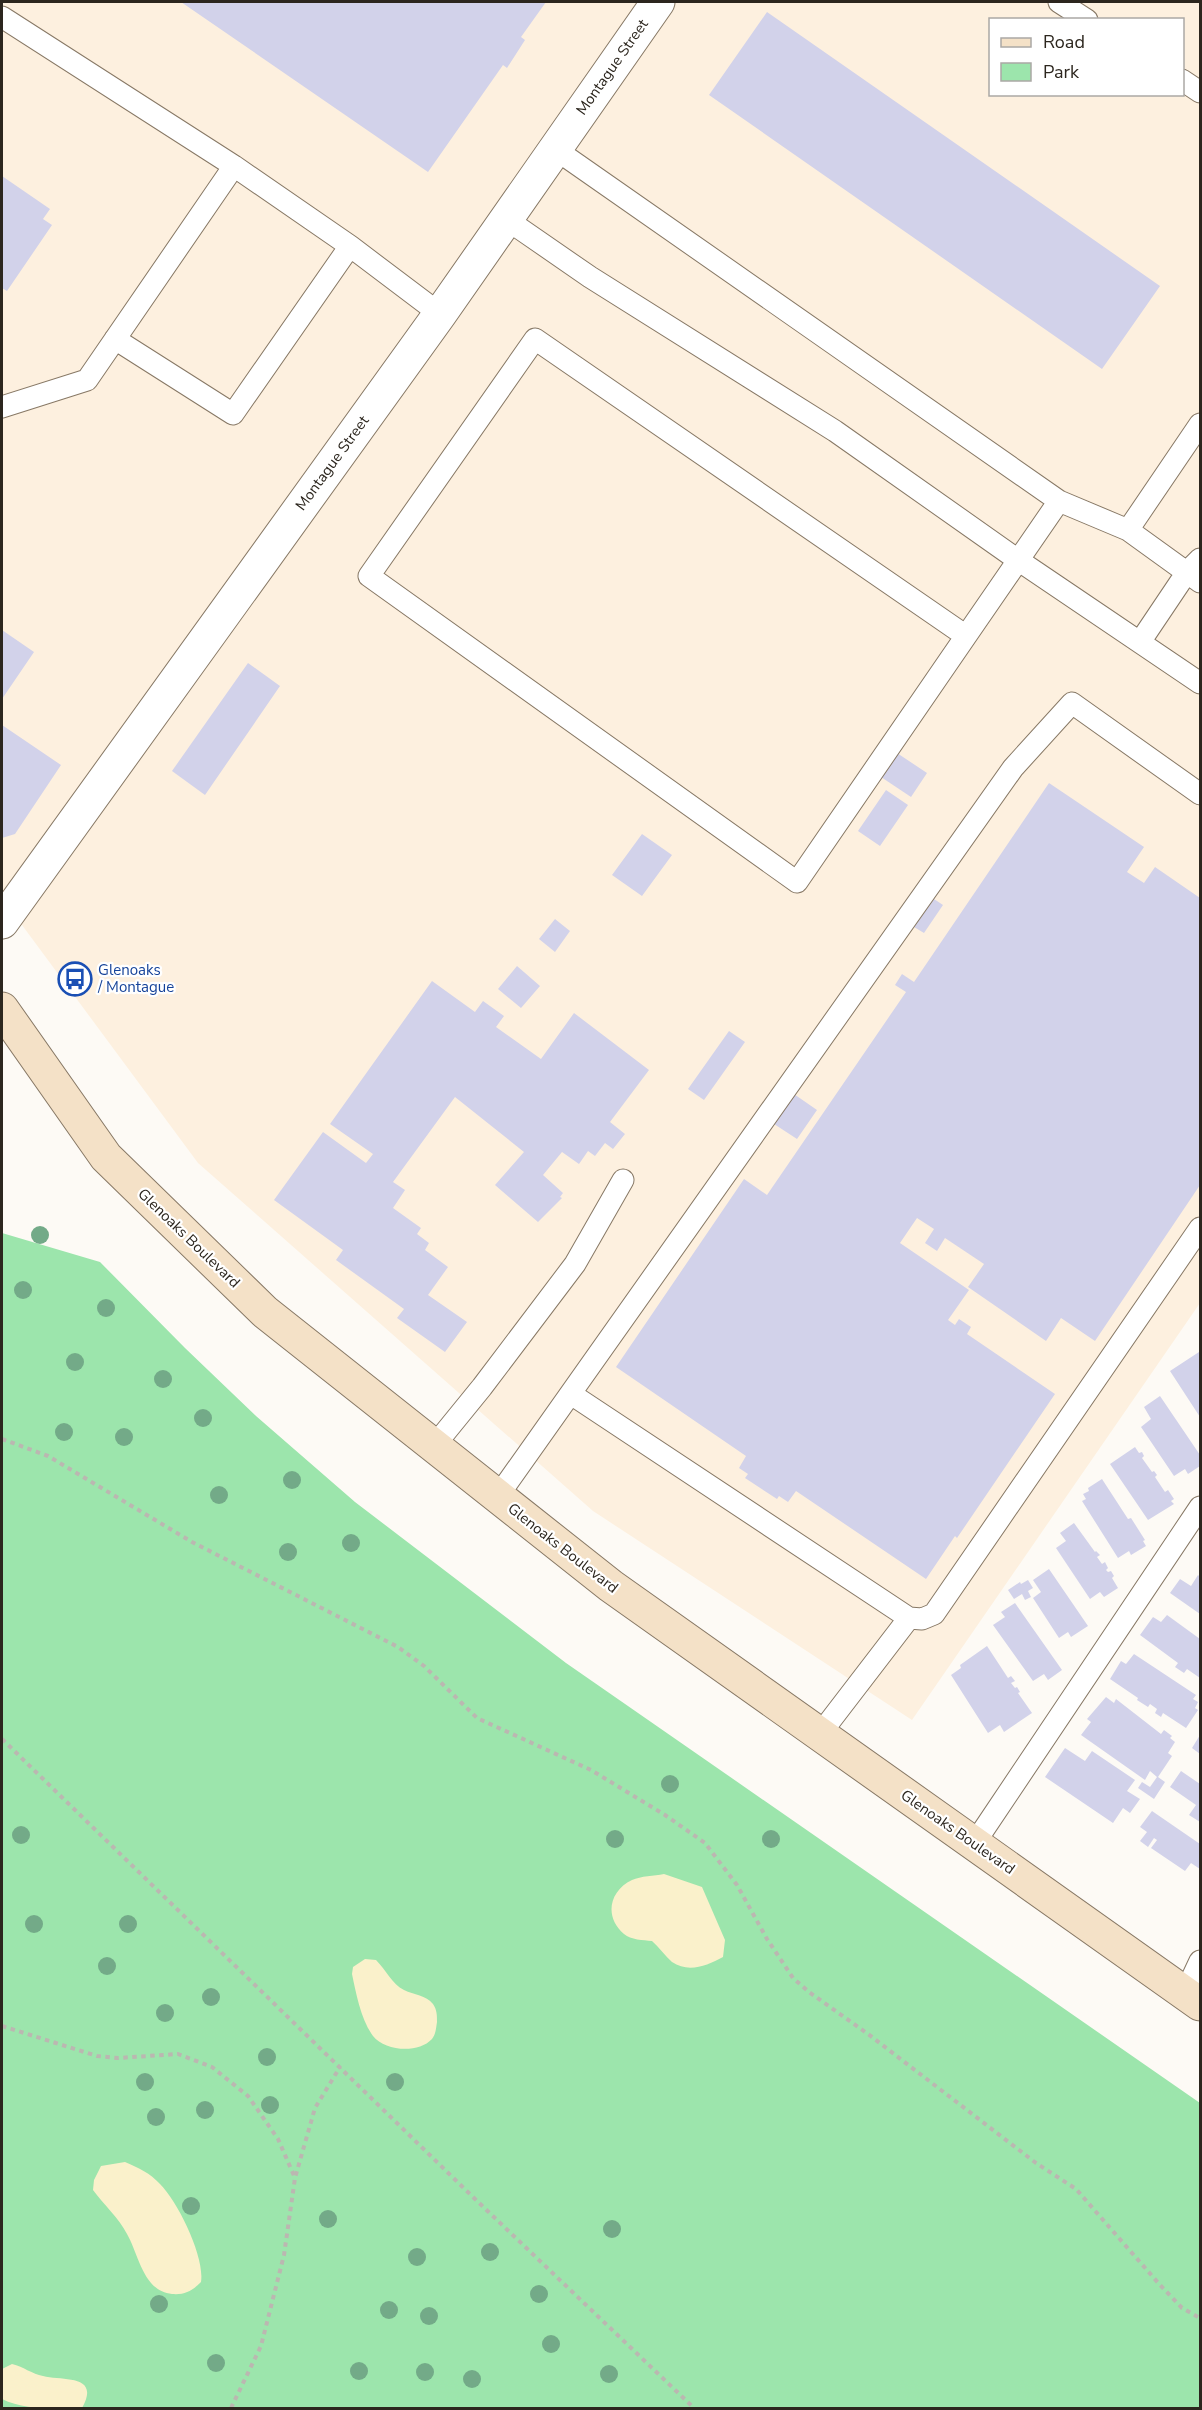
<svg xmlns="http://www.w3.org/2000/svg" width="1202" height="2410" font-family="'Nunito Sans',sans-serif">
<style>
.built{fill:#fdf0df;fill-rule:evenodd}
.green{fill:#9ce5ac}
.sand{fill:#faf1cb}
.building{fill:#d2d2ea}
.lines{fill:none;stroke-linecap:round;stroke-linejoin:round}
.service-casing{stroke:#877865;stroke-width:23}
.minor-casing{stroke:#877865;stroke-width:35}
.secondary-casing{stroke:#877865;stroke-width:35}
.path{stroke:#bbb7b1;stroke-width:4;stroke-dasharray:4.5 4.5;stroke-linecap:butt}
.service{stroke:#fff;stroke-width:21}
.minor{stroke:#fff;stroke-width:33}
.secondary{stroke:#f4e1c7;stroke-width:33}
.tree{fill:#73aa88}
.labels{text-anchor:middle;dominant-baseline:central;stroke-width:4.5;stroke-linejoin:round;paint-order:stroke}
.street-label{font-size:15px;fill:#2c261e;stroke:#fff}
.transit-label{font-size:15px;fill:#164399;stroke:#fff;text-anchor:start}
</style>
<rect width="100%" height="100%" fill="#fdfaf5"/>
<!-- built -->
<path class="built" d="M2 2H1200V1303L912 1720 593 1511 198 1163 2 898ZM990 20H1182V94H990Z"/>
<!-- green -->
<path class="green" d="M2 1233 100 1262 185 1348 256 1416 355 1502 566 1663 1200 2103V2408H2Z"/>
<!-- sand -->
<path class="sand" d="M664 1874 702 1887 725 1940 723 1957C707 1966 688 1973 672 1962 665 1956 659 1947 652 1941 643 1940 631 1940 624 1934 604 1917 609 1891 632 1880 641 1876 654 1876 664 1874Z
M365 1959 376 1960C386 1970 392 1984 404 1990 414 1995 426 1995 433 2004 437 2010 437 2015 437 2022 436 2028 436 2034 432 2039 418 2054 385 2051 373 2036 361 2020 356 1993 352 1974L353 1967Z
M125 2162C139 2168 150 2173 160 2184 178 2202 205 2257 201 2282 192 2291 185 2295 172 2294 143 2291 139 2255 127 2234 119 2218 104 2205 93 2190L94 2180 101 2166Z
M12 2364C24 2367 32 2374 43 2376 63 2381 101 2374 82 2408 55 2409 24 2410 2 2399V2369Z"/>
<!-- building -->
<path class="building" d="M181 2H546L521 37 525 40 507 68 503 65 428 172Z
M767 12 1160 286 1102 369 709 95Z
M2 176 50 209 43 219 52 225 7 291 2 288Z
M2 630 34 652 2 699Z
M248 663 280 686 205 795 172 771Z
M2 725 61 765 15 834 2 838Z
M891 749 927 773 911 797 875 773Z
M1049 783 1144 847 1127 872 1144 883 1155 867 1200 898V1185L1095 1341 1061 1318 1046 1341 968 1287 984 1264 945 1238 937 1251 925 1243 934 1229 917 1218 900 1243 969 1290 948 1320 955 1325 959 1319 971 1327 967 1334 1055 1394 957 1538 955 1536 926 1579 796 1491 788 1502 779 1496 777 1499 745 1478 748 1474 739 1468 746 1456 616 1367 744 1179 767 1195 906 992 895 985 902 974 914 982Z
M886 790 908 805 880 846 858 831Z
M642 834 672 855 642 896 612 875Z
M934 899 943 905 924 933 914 927Z
M555 919 570 931 555 952 539 939Z
M517 966 540 986 521 1008 498 989Z
M432 981 475 1012 483 1001 504 1016 496 1027 541 1059 574 1013 649 1070 610 1122 625 1134 613 1149 605 1143 595 1156 588 1151 579 1164 562 1152 543 1175 563 1193 560 1197 562 1198 538 1222 495 1185 524 1152 455 1097 393 1182 405 1190 393 1208 421 1228 417 1234 429 1243 425 1250 448 1267 428 1295 467 1322 445 1352 397 1318 404 1309 336 1260 343 1250 274 1200 323 1132 366 1163 373 1154 330 1124Z
M729 1031 745 1042 704 1100 688 1089Z
M791 1092 817 1110 797 1139 771 1122Z
M1199 1352 1200 1355V1417L1170 1371Z
M1160 1396 1200 1455V1466L1188 1474 1185 1469 1174 1476 1141 1427 1151 1419 1144 1407Z
M1135 1447 1139 1453 1142 1452 1144 1456 1142 1458 1152 1472 1154 1471 1157 1475 1155 1477 1165 1492 1168 1490 1174 1499 1171 1501 1174 1504 1148 1520 1110 1464Z
M1102 1479 1128 1519 1131 1518 1145 1540 1143 1541 1146 1546 1131 1555 1129 1551 1118 1558 1082 1501 1086 1499 1083 1494 1089 1491 1088 1488Z
M1074 1523 1095 1552 1096 1551 1100 1555 1097 1557 1102 1564 1105 1562 1108 1568 1106 1570 1108 1572 1111 1571 1114 1576 1112 1578 1118 1588 1104 1597 1100 1592 1090 1599 1056 1548 1066 1541 1060 1533Z
M1049 1569 1088 1626 1071 1637 1068 1632 1059 1638 1033 1598 1041 1592 1033 1580Z
M1198 1575 1200 1577V1614L1170 1593 1180 1579 1191 1586Z
M1028 1580 1033 1588 1028 1591 1031 1597 1025 1600 1022 1594 1014 1599 1008 1590 1020 1582 1021 1584Z
M1015 1603 1062 1670 1048 1680 1044 1674 1033 1681 993 1625 1005 1617 1001 1612Z
M1167 1615 1200 1639V1678L1187 1669 1184 1673 1175 1667 1178 1663 1140 1635 1153 1617 1161 1622Z
M987 1646 1008 1678 1011 1676 1015 1681 1011 1683 1015 1688 1017 1687 1020 1692 1018 1693 1032 1713 1004 1732 1000 1725 988 1733 951 1675 961 1668 960 1665Z
M1134 1654 1196 1695 1193 1699 1198 1702 1195 1708 1198 1710 1186 1728 1163 1713 1161 1717 1155 1713 1157 1709 1150 1704 1148 1707 1137 1700 1138 1698 1110 1679 1121 1661 1126 1664Z
M1106 1697 1114 1703 1116 1699 1161 1734 1164 1730 1172 1736 1170 1738 1175 1742 1168 1753 1172 1756 1158 1777 1165 1782 1154 1799 1138 1788 1142 1782 1150 1787 1157 1777 1150 1771 1145 1780 1081 1735 1091 1722 1087 1719Z
M1200 1735V1754L1192 1748Z
M1065 1748 1085 1761 1092 1751 1135 1780 1127 1791 1140 1799 1130 1813 1123 1808 1113 1823 1045 1777Z
M1181 1771 1200 1784V1822L1189 1815 1196 1805 1170 1787Z
M1152 1811 1200 1844V1869L1191 1863 1185 1871 1151 1848 1157 1840 1154 1838 1148 1847 1140 1841 1147 1832 1140 1827Z"/>
<g class="lines">
<!-- service casing -->
<g class="service-casing">
<path id="service" d="M1059 2 1087 20
M2 17 234 166 350 246 440 314
M1182 80 1200 92
M555 149 1059 501 1128 530 1200 582
M506 219 590 277 835 431 1018 560 1200 683
M115 339 233 414 350 246
M2 407 87 380 234 166
M1128 530 1200 424
M966 636 797 882 369 576 535 339 966 636 1059 501
M1140 642 1187 572 1200 559
M571 1394 909 1618 922 1619 934 1614 1200 1228
M434 1446 482 1387 575 1264 623 1180
M498 1496 1013 768 1072 703 1200 794
M820 1734 909 1618
M974 1844 1200 1507
M1185 1993 1200 1961"/>
</g>
<!-- minor casing -->
<g class="minor-casing">
<path id="minor" d="M2 922 440 314 658 2"/>
</g>
<!-- secondary casing -->
<g class="secondary-casing">
<path id="secondary" d="M2 1009 106 1157 265 1312 611 1586 1200 2004"/>
</g>
<!-- path -->
<path class="path" d="M2 1439 48 1456 192 1542 398 1647 424 1666 477 1718 591 1770 665 1815 705 1843 737 1885 767 1939 793 1978 809 1992 868 2034 1036 2163 1076 2189 1160 2285 1182 2308 1200 2318
M2 1739 475 2199 694 2408
M2 2026 97 2056 118 2058 178 2054 212 2067 248 2096 278 2139 295 2178
M231 2408 261 2346 284 2255 295 2178 315 2108 340 2067"/>
<!-- service -->
<use href="#service" class="service"/>
<!-- minor -->
<use href="#minor" class="minor"/>
<!-- secondary -->
<use href="#secondary" class="secondary"/>
</g>
<!-- trees -->
<g class="tree">
<circle cx="40" cy="1235" r="9"/>
<circle cx="23" cy="1290" r="9"/>
<circle cx="106" cy="1308" r="9"/>
<circle cx="75" cy="1362" r="9"/>
<circle cx="163" cy="1379" r="9"/>
<circle cx="203" cy="1418" r="9"/>
<circle cx="64" cy="1432" r="9"/>
<circle cx="124" cy="1437" r="9"/>
<circle cx="292" cy="1480" r="9"/>
<circle cx="219" cy="1495" r="9"/>
<circle cx="351" cy="1543" r="9"/>
<circle cx="288" cy="1552" r="9"/>
<circle cx="670" cy="1784" r="9"/>
<circle cx="21" cy="1835" r="9"/>
<circle cx="615" cy="1839" r="9"/>
<circle cx="771" cy="1839" r="9"/>
<circle cx="34" cy="1924" r="9"/>
<circle cx="128" cy="1924" r="9"/>
<circle cx="107" cy="1966" r="9"/>
<circle cx="211" cy="1997" r="9"/>
<circle cx="165" cy="2013" r="9"/>
<circle cx="267" cy="2057" r="9"/>
<circle cx="145" cy="2082" r="9"/>
<circle cx="395" cy="2082" r="9"/>
<circle cx="270" cy="2105" r="9"/>
<circle cx="205" cy="2110" r="9"/>
<circle cx="156" cy="2117" r="9"/>
<circle cx="191" cy="2206" r="9"/>
<circle cx="328" cy="2219" r="9"/>
<circle cx="612" cy="2229" r="9"/>
<circle cx="490" cy="2252" r="9"/>
<circle cx="417" cy="2257" r="9"/>
<circle cx="539" cy="2294" r="9"/>
<circle cx="159" cy="2304" r="9"/>
<circle cx="389" cy="2310" r="9"/>
<circle cx="429" cy="2316" r="9"/>
<circle cx="551" cy="2344" r="9"/>
<circle cx="216" cy="2363" r="9"/>
<circle cx="359" cy="2371" r="9"/>
<circle cx="425" cy="2372" r="9"/>
<circle cx="609" cy="2374" r="9"/>
<circle cx="472" cy="2379" r="9"/>
</g>
<!-- icons -->
<defs>
<g id="bus-ring" transform="scale(1.725)"><circle r="9.5" fill="#fff" stroke="#1a4fb4" stroke-width="1.5"/><path d="M-5-6H5V4H4V6H2V4H-2V6H-4V4H-5ZM-3.5-4V0h7V-4ZM-3.5 1.2v1.5H-2V1.2ZM2 1.2v1.5H3.5V1.2Z" fill="#1a4fb4"/></g>
</defs>
<g fill-rule="evenodd">
<use href="#bus-ring" x="75" y="979"/>
</g>
<g class="labels">
<!-- street labels -->
<g class="street-label">
<text transform="translate(612 67) rotate(-55)">Montague Street</text>
<text transform="translate(332 463) rotate(-54)">Montague Street</text>
<text transform="translate(189 1238) rotate(44)">Glenoaks Boulevard</text>
<text transform="translate(563 1548) rotate(38)">Glenoaks Boulevard</text>
<text transform="translate(958 1832) rotate(35)">Glenoaks Boulevard</text>
</g>
<!-- transit labels -->
<g class="transit-label">
<text x="98" y="970">Glenoaks<tspan x="98" dy="17">/ Montague</tspan></text>
</g>
</g>
<!-- border -->
<rect width="1202" height="2410" fill="none" stroke="#2c261e" stroke-width="6"/>
<!-- legend -->
<rect x="989" y="18" width="195" height="78" fill="#ffffff" stroke="#aba8a5" stroke-width="1.5"/>
<rect x="1001" y="38" width="30" height="9" fill="#f4e1c7" stroke="#aba8a5" stroke-width="1.5"/>
<text x="1043" y="48" font-size="18" fill="#2c261e">Road</text>
<rect x="1001" y="63" width="30" height="18" fill="#9ce5ac" stroke="#aba8a5" stroke-width="1.5"/>
<text x="1043" y="78" font-size="18" fill="#2c261e">Park</text>
</svg>
